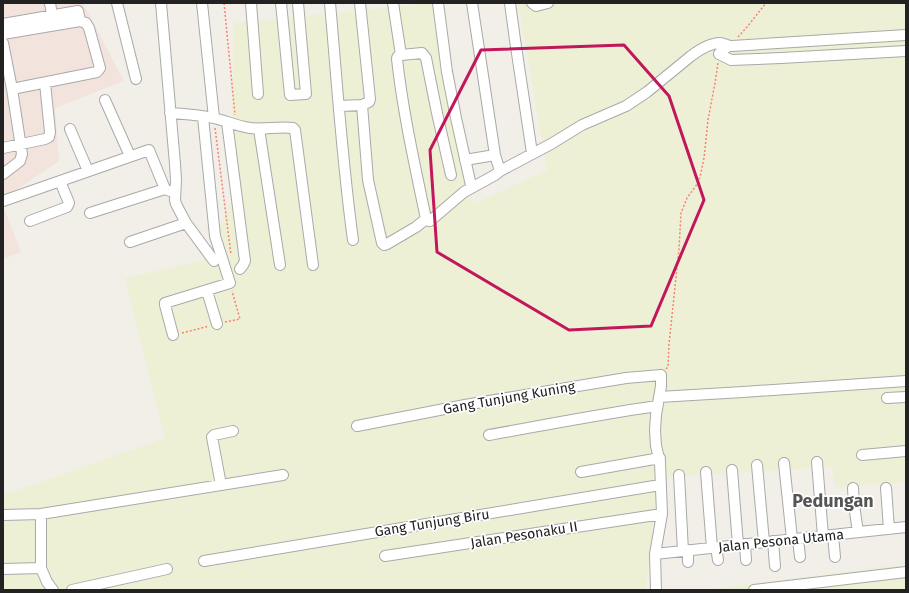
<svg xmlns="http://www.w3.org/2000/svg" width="909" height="593" font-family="'Fira Sans',sans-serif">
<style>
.military{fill:#f3e3dd}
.farmland{fill:#eef0d5}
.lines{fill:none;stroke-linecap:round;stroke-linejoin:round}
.minor-casing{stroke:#a9a9a9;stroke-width:12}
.path{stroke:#fa8072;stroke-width:1.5;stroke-dasharray:2 2;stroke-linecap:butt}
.minor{stroke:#fff;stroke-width:10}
.marked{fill:none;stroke:#c2185b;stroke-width:3;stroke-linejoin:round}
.labels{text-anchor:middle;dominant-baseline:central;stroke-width:3.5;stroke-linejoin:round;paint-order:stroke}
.street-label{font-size:14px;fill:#222;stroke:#fff}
.district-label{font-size:18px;font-weight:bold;fill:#555;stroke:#fff}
</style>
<rect width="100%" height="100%" fill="#f2efe9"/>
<!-- military -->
<path class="military" d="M3 3H83L124 81 55 108 59 161 3 199Z
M3 206 21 252 3 259Z"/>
<!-- farmland -->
<path class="farmland" d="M432 3 473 204 547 170 518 3H906V482L836 487 831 467 658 478 646 590H3V495L165 438 125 278 204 260 232 199 233 23Z
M900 565 906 572V590H703Z"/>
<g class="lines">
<!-- minor casing -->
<g class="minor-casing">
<path id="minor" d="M50 3 52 15
M117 3 136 79
M161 3 175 164 176 180 175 200 176 204 186 223 214 261
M202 3 214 118
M251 3 258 94
M281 3 290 95 306 94 298 3
M330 3C337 82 342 161 353 240
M393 3 401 55
M438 3 447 72 456 118 470 181 472 187
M472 3 495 155 500 171
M510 3 515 40 532 153
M532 3 536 6 548 3
M3 24 78 11 80 21
M3 34 80 21 86 23 89 28 100 68 97 72 12 89
M3 43 12 89 22 154 20 161 3 174
M729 46 721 51 719 54 731 60 781 58 906 51
M105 100 130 156
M362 105 368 180 382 243 384 245 387 244 416 227 426 219
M339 106 362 105 369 102 370 99 360 3
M170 113C185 114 200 115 214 118 226 121 237 126 250 128 264 130 279 126 293 128L295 130 313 265
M227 122 245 261 243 265 240 269
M70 129 88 171
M259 129 280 265
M3 148 45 139 49 137 50 132 45 83
M465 160 495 155
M3 201 149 150 165 189
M90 213 165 189 170 191
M426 219 429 221H430L464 192 495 175 500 171 551 144 582 125 626 106 647 92 691 56C699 50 710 43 720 43 724 43 727 46 732 46L906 35
M426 219C415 166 403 113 397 59 397 56 398 56 401 55L422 53 426 58 437 113 451 175
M30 221 67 207 69 203 60 181
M130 242 186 223
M207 291 217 324
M173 335 165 305V303L230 283 215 236 203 117
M659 397 743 392 906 381
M887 398 906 397
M357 426 465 405 626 378 661 375V386L656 415 655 430 656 446 660 462 662 514 655 554 656 590
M489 435C545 425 601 414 657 406
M862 455 906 451
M817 462 823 536
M784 463 792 539
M757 465 764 542
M732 470 738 545
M581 472 660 458
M706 472 712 548
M679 475 683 551
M221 485 212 437 214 435 233 431
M853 488 854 505 858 532
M886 488 889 529
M41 514V568L47 582 53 590
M3 515 41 514 283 475
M833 535 835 557
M798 539 800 557
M773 541 775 566
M745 544 746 560
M716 547 718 560
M655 554 906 527
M385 556 662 514
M204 561 660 485
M688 562V550
M3 569 41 568
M72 590 167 569
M754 590 906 572"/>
</g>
<!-- path -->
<path class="path" d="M224 3 235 115
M738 37 747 27 766 3
M215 128 231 255
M225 322 240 319 232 291
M182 333 209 326
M666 369 668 367 669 344 679 249 681 213 687 198 698 183 700 177 704 158 708 120 715 83 718 63"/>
<!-- minor -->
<use href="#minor" class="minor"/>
</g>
<!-- marked area -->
<path class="marked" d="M624 45 669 96 704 200 651 326 569 330 437 252 430 150 481 50Z"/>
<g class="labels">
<!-- street labels -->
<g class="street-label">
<text transform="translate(509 398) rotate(-10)">Gang Tunjung Kuning</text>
<text transform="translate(432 523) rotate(-9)">Gang Tunjung Biru</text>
<text transform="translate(524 535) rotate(-9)">Jalan Pesonaku II</text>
<text transform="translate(781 541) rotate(-6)">Jalan Pesona Utama</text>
</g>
<!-- district labels -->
<g class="district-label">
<text x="833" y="501">Pedungan</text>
</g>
</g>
<!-- border -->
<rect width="909" height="593" fill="none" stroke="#222222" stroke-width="8"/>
</svg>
